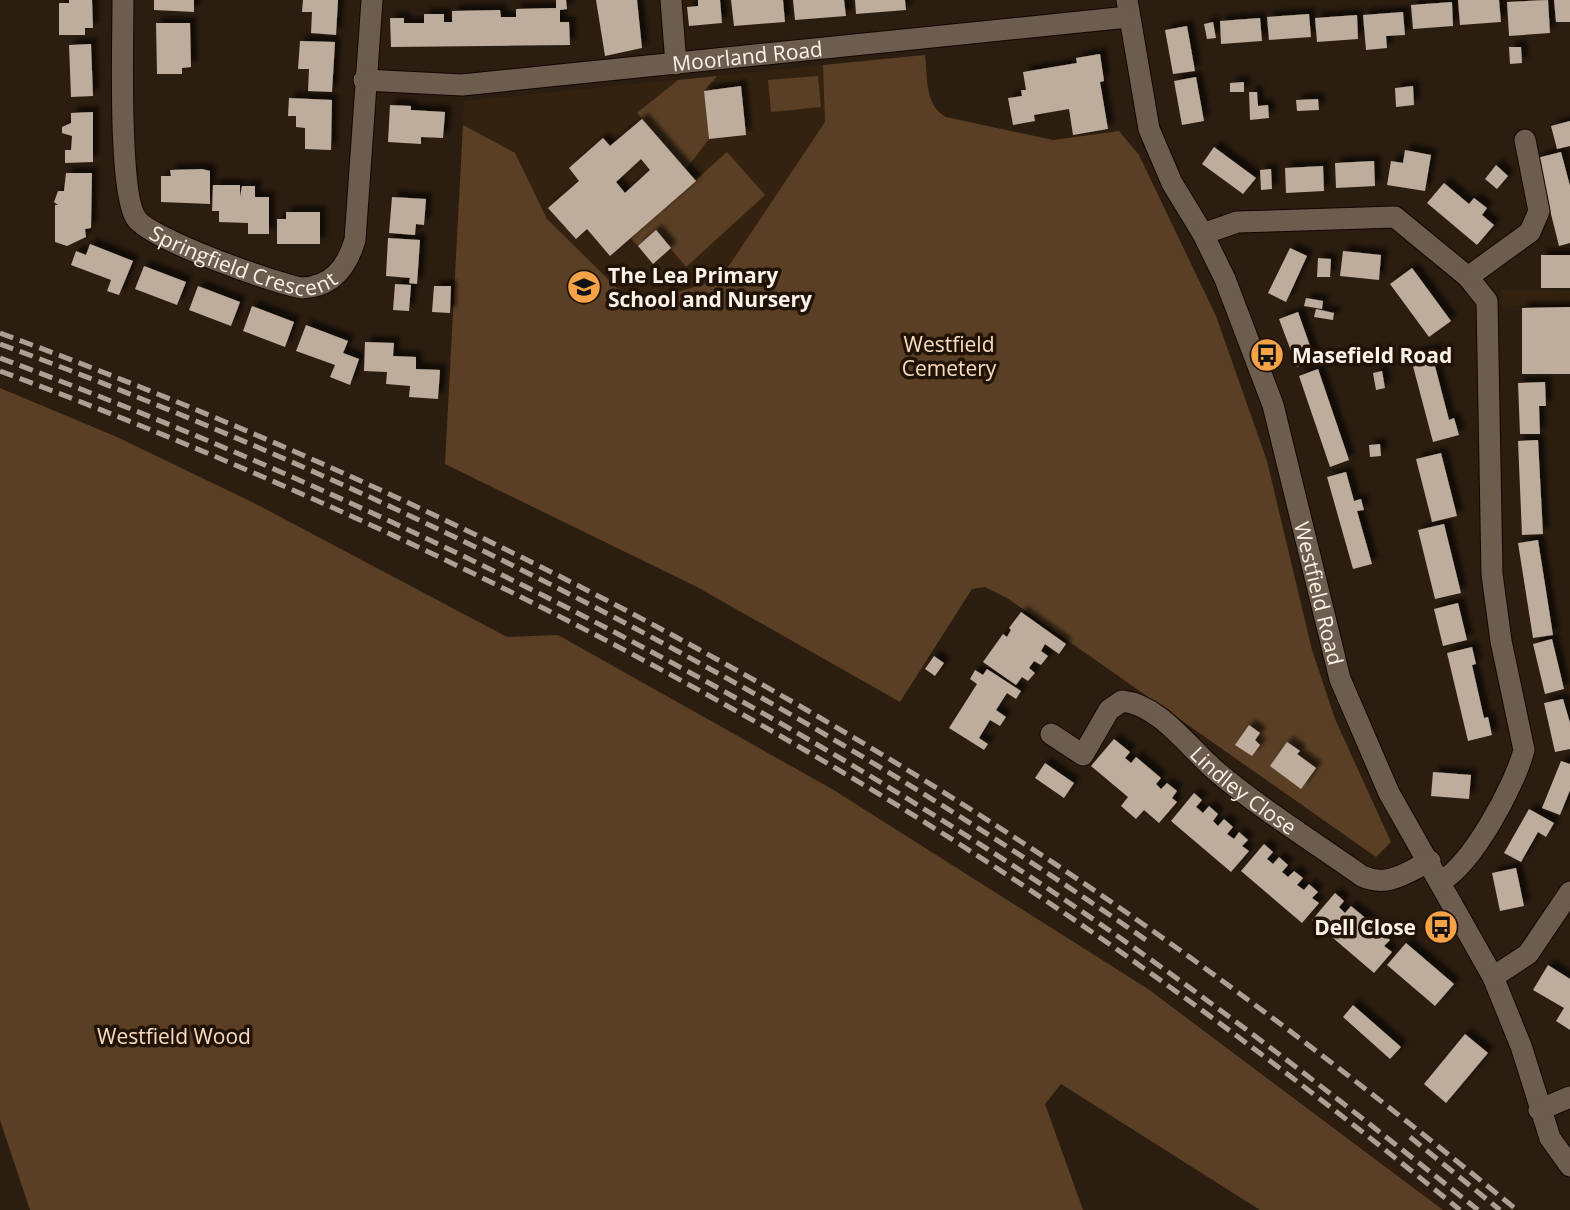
<svg xmlns="http://www.w3.org/2000/svg" width="1570" height="1210" font-family="'Open Sans',sans-serif">
<style>
.built{fill:#342210}
.green{fill:#5a3f24}
.building{fill:#beac9c;fill-rule:evenodd;filter:url(#shadow)}
.lines{fill:none;stroke-linecap:round;stroke-linejoin:round}
.minor-casing{stroke:#130700;stroke-width:23}
.minor{stroke:#6d5d4e;stroke-width:21}
.rail{stroke:#aca096;stroke-width:5;stroke-dasharray:14 7;stroke-linecap:butt}
.labels{text-anchor:middle;dominant-baseline:central;stroke-width:7;stroke-linejoin:round;paint-order:stroke}
.street-label{font-size:21px;fill:#fcf2ea;stroke:#211407}
.poi-label{font-size:21px;font-weight:bold;fill:#fcf2ea;stroke:#211407;text-anchor:start}
.park-label{font-size:21px;fill:#f9dcc0;stroke:#211407}
</style>
<defs>
<filter id="shadow"><feDropShadow dx="6" dy="-6" stdDeviation="2" flood-color="#0009"/></filter>
</defs>
<rect width="100%" height="100%" fill="#2b1d10"/>
<!-- built -->
<path class="built" d="M823 65 825 122 720 279 445 464 464 101Z
M1501 290 1570 291V305H1521L1502 308Z"/>
<!-- green -->
<path class="green" d="M925 55C928 77 924 105 946 117L1053 140 1119 131 1139 155 1216 316 1267 461 1312 650 1335 719 1391 842 1376 857 1007 598 985 587 972 589 900 702 697 587 445 464 463 125 515 153 547 219 626 297 658 298 720 279 825 122 823 65Z
M717 76 704 91 709 139 686 169 637 113 678 80Z
M818 76 821 107 771 112 768 80Z
M727 152 765 195 686 267 656 231 638 246 631 238Z
M0 388 117 437 254 503 507 637 558 635 832 789 1148 989 1443 1210H1260L1061 1084 1045 1104 1083 1210H30L0 1120Z"/>
<!-- building -->
<path class="building" d="M69 0H92L93 28H85V35H59V3H69Z
M154 0H194V12L154 10Z
M303 0H338L336 35 311 33 312 12H302Z
M556 0H566L567 9 560 10V22H569L570 45 391 47 390 18H404V23H424V14H444V22H452V11L500 10 501 17H516V9L556 8Z
M596 0H637L642 48 605 56Z
M698 0H720L722 23 689 26 687 7 698 6Z
M731 0H783L785 22 734 26Z
M793 0H844L846 16 795 20Z
M855 0H905L906 10 856 14Z
M1458 0H1499L1501 22 1460 25Z
M1548 0 1550 33 1509 36 1507 2Z
M1554 0H1570V22H1556Z
M1452 2 1453 26 1413 29 1411 5Z
M1403 12 1405 35 1386 36 1387 48 1366 50 1363 15Z
M1309 14 1311 37 1269 40 1267 17Z
M1357 15 1358 39 1317 42 1315 18Z
M1260 18 1262 41 1221 44 1220 21Z
M1213 22 1216 38 1207 39 1204 24Z
M156 23H190L191 67 182 68V74H157Z
M1187 26 1195 71 1173 74 1165 30Z
M300 41 335 42 332 92 308 91 309 69H298Z
M91 44 93 96 71 97 69 45Z
M1509 47H1521L1522 63 1510 64Z
M1100 54 1104 81 1100 82 1108 129 1073 135 1069 109 1034 115 1035 121 1013 125 1008 98 1022 96 1021 90H1026L1023 72 1077 63 1076 58Z
M1196 77 1204 121 1182 125 1174 81Z
M1244 82V92H1230V83Z
M741 86 746 135 709 139 704 91Z
M1413 86 1414 105 1396 107 1395 88Z
M1249 92H1257L1258 106 1268 105 1269 118 1250 120Z
M289 98 332 100 331 150 305 149V128L296 127V116H288Z
M1318 99 1319 110 1297 111 1296 100Z
M390 105 411 106V110L445 112 443 138 421 137V144L388 142Z
M93 112V162L65 163V150H71L72 136 62 133V127L71 123V113Z
M642 119 696 181 610 256 587 229 576 239 548 208 579 181 569 168 603 138 610 146ZM641 159 650 170 625 193 616 182Z
M1570 121V146L1557 149 1551 126Z
M1214 147 1256 178 1243 194 1202 164Z
M1405 150 1431 155 1425 191 1387 185 1391 161 1403 163Z
M1561 152 1570 186V243L1559 246 1537 158Z
M1374 161 1375 186 1336 188 1335 163Z
M1496 165 1508 176 1497 189 1485 179Z
M1323 166 1324 191 1286 193 1285 168Z
M202 169 210 171V204L161 202V176H171L170 170Z
M1271 169 1272 189 1261 190 1260 170Z
M66 173H92L91 228 85 229 86 237 67 246 55 242V205H58L54 202 58 191H64Z
M1444 183 1469 204 1474 198 1487 208 1482 215 1494 225 1477 245 1427 203Z
M213 185H240V197L242 186H255V197H269V234H248V223L219 222V211H212Z
M392 197 426 199 424 225 416 224 415 235 389 233Z
M286 212H320V244H277V219H286Z
M656 230 671 248 653 264 638 246Z
M388 238 420 240 417 284 409 283 410 278 386 276Z
M90 244 133 261 119 295 107 291 111 280 71 265 76 251 86 255Z
M1290 248 1307 256 1286 302 1268 293Z
M1343 251 1381 255 1379 280 1340 276Z
M1541 255H1570V288H1541Z
M1318 258 1331 259 1330 277H1317Z
M144 266 186 282 177 305 135 289Z
M1412 268 1451 321 1429 337 1390 284Z
M395 284 411 285 409 311 393 310Z
M198 286 240 302 231 326 189 310Z
M434 286H451L450 313 432 312Z
M1306 298 1323 301 1322 309 1304 306Z
M252 306 294 322 285 347 243 331Z
M1570 307V374H1522V308Z
M1316 309 1334 313 1333 320 1314 317Z
M1298 312 1315 360 1297 367 1279 319Z
M306 325 348 341 343 353 359 359 350 385 330 377 335 365 296 351Z
M365 342 394 343 393 356 416 357V369L440 370 438 399 409 397 410 386 386 384 387 372 364 371Z
M1435 349 1439 365 1435 366 1449 420 1454 418 1459 435 1433 442 1410 355Z
M1318 369 1349 460 1330 467 1299 376Z
M1382 371 1385 388 1376 390 1373 373Z
M1545 382 1546 406H1539L1540 434H1520L1518 383Z
M1538 440 1543 534 1522 535 1518 441Z
M1380 444 1381 456 1370 457 1369 445Z
M1441 453 1457 516 1432 522 1416 459Z
M1346 472 1354 501 1361 499 1364 510 1357 511 1372 564 1353 569 1327 477Z
M1444 524 1461 593 1435 599 1418 530Z
M1538 540 1553 635 1533 638 1518 543Z
M1458 603 1467 640 1443 646 1434 609Z
M1021 612 1066 644 1059 654 1045 644 1041 651 1048 656 1041 665 1034 661 1029 668 1035 673 1028 681 1022 677 1016 685 983 662 1003 634 1007 637 1011 630 1009 628Z
M1552 639 1564 689 1545 694 1533 644Z
M1472 647 1476 664 1472 665 1484 718 1488 717 1492 735 1468 741 1447 653Z
M934 656 944 663 935 676 925 669Z
M987 669 1021 691 1016 699 1007 693 996 710 1006 717 1000 726 990 720 979 738 988 744 984 750 949 728 977 684 970 679 975 670 983 675Z
M1563 699 1570 723V749L1555 752 1544 703Z
M1249 725 1260 733 1255 740 1260 745 1252 756 1235 745Z
M1114 739 1130 752 1125 758 1131 763 1136 757 1161 778 1156 784 1161 789 1167 783 1177 791 1172 798 1177 802 1159 823 1144 810 1136 819 1121 806 1128 797 1091 766Z
M1287 742 1300 751 1297 754 1316 768 1301 789 1270 766Z
M1561 761 1570 764V790L1560 815 1542 808Z
M1045 763 1074 783 1064 798 1035 778Z
M1433 772 1471 775 1469 799 1431 796Z
M1194 793 1202 800 1196 807 1203 813 1209 806 1218 814 1213 821 1218 826 1224 819 1233 827 1227 834 1234 839 1239 832 1248 840 1242 846 1249 851 1231 872 1171 821Z
M1529 809 1554 823 1546 837 1538 832 1521 862 1504 853Z
M1264 844 1273 852 1267 859 1273 864 1279 857 1288 865 1282 872 1288 877 1294 871 1303 878 1297 885 1304 890 1309 884 1318 892 1312 898 1319 903 1302 923 1241 871Z
M1516 868 1524 906 1500 911 1492 873Z
M1335 893 1344 901 1339 907 1345 913 1351 906 1375 926 1369 933 1376 939 1382 933 1390 940 1384 946 1392 952 1374 973 1312 920Z
M1406 943 1454 984 1435 1006 1387 965Z
M1548 965 1570 979V1030L1556 1021 1564 1008 1533 990Z
M1353 1005 1401 1047 1390 1059 1343 1017Z
M1465 1034 1488 1053 1446 1103 1424 1084Z"/>
<g class="lines">
<!-- minor casing -->
<g class="minor-casing">
<g id="minor">
<path id="s1" d="M123 0C123 40 118 192 136 218 149 239 274 283 302 288 332 287 347 267 355 240L372 0"/>
<path d="M671 0 676 64"/>
<path id="s2" d="M1127 0 1149 129 1172 183 1203 234 1225 279 1273 405 1340 679 1389 793 1493 977 1521 1046 1550 1138 1570 1166"/>
<path id="s3" d="M364 80 462 85 1128 17"/>
<path d="M1203 234 1237 222 1395 217 1468 277 1487 301 1492 574 1501 641 1524 750C1515 785 1472 865 1441 881"/>
<path d="M1468 277 1530 232 1539 211 1525 140"/>
<path id="s4" d="M1051 734 1083 755 1109 710 1122 701C1160 705 1188 747 1216 771 1261 809 1314 842 1362 876 1387 888 1406 873 1430 861"/>
<path d="M1493 977 1528 954 1570 892"/>
<path d="M1539 1110 1570 1097"/>
</g>
</g>
<!-- minor -->
<use href="#minor" class="minor"/>
<!-- rail -->
<path class="rail" d="M0 333C379 473 743 654 1079 880 1230 982 1375 1094 1517 1210
M0 344C405 494 793 694 1146 940
M0 358C373 498 733 677 1065 900 1207 996 1343 1102 1478 1210
M0 371C308 486 606 628 887 799 1088 921 1278 1062 1460 1210
M1410 1137 1500 1210"/>
</g>
<!-- icons -->
<defs>
<g id="school-disc" transform="scale(1.75)"><circle r="9.5" fill="#f6a246" stroke="#211407"/><path d="M0-5L7-2L0 1L-7-2ZM-4 1L0 2.5L4 1V4Q0 6-4 4Z" fill="#111"/></g>
<g id="bus-disc" transform="scale(1.75)"><circle r="9.5" fill="#f6a246" stroke="#211407"/><path d="M-5-6H5V4H4V6H2V4H-2V6H-4V4H-5ZM-3.5-4V0h7V-4ZM-3.5 1.2v1.5H-2V1.2ZM2 1.2v1.5H3.5V1.2Z" fill="#111"/></g>
</defs>
<g fill-rule="evenodd">
<use href="#school-disc" x="584" y="287"/>
<use href="#bus-disc" x="1267" y="355"/>
<use href="#bus-disc" x="1441" y="927"/>
</g>
<g class="labels">
<!-- street labels -->
<g class="street-label">
<text stroke="none"><textPath href="#s3" startOffset="385">Moorland Road</textPath></text>
<text stroke="none"><textPath href="#s1" startOffset="338">Springfield Crescent</textPath></text>
<text stroke="none"><textPath href="#s2" startOffset="628">Westfield Road</textPath></text>
<text stroke="none"><textPath href="#s4" startOffset="259">Lindley Close</textPath></text>
</g>
<!-- poi labels -->
<g class="poi-label">
<text x="608" y="275">The Lea Primary<tspan x="608" dy="24">School and Nursery</tspan></text>
<text x="1292" y="355">Masefield Road</text>
<text x="1416" y="927" text-anchor="end">Dell Close</text>
</g>
<!-- park labels -->
<g class="park-label">
<text x="949" y="344">Westfield<tspan x="949" dy="24">Cemetery</tspan></text>
<text x="174" y="1036">Westfield Wood</text>
</g>
</g>
</svg>
